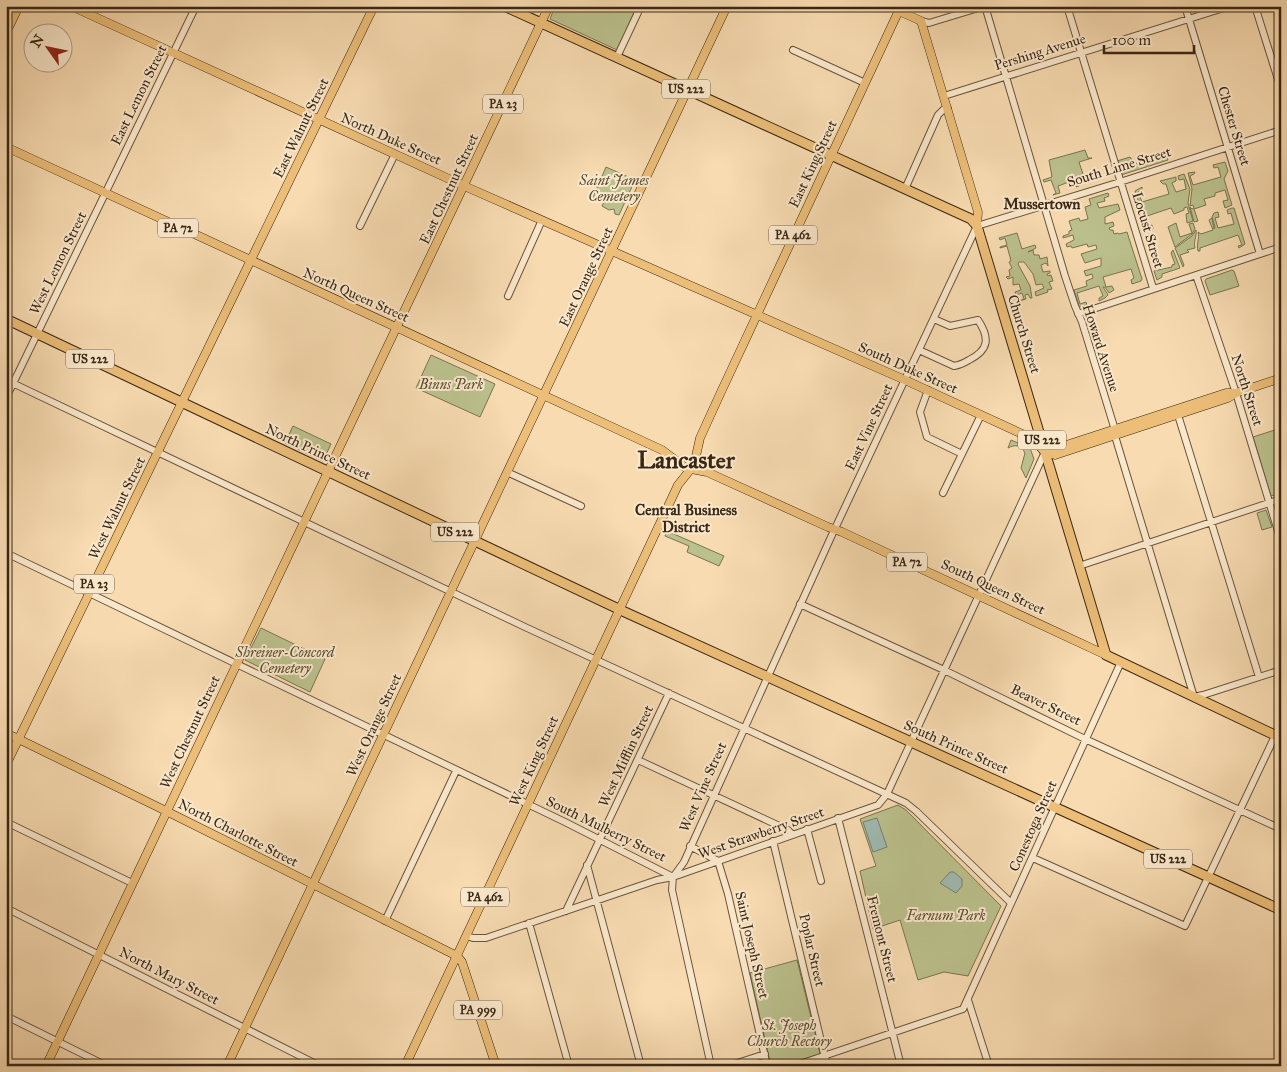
<svg xmlns="http://www.w3.org/2000/svg" width="1287" height="1072" font-family="'IM FELL Great Primer',serif">
<style>
.green{fill:#bbc18d;stroke:#7a7451}
.water{fill:#9fbab2;stroke:#777f73}
.lines{fill:none;stroke-linecap:round;stroke-linejoin:round}
.minor-casing{stroke:#6a543c;stroke-width:8}
.major-casing{stroke:#3a2715;stroke-width:9}
.highway-casing{stroke:#3a2715;stroke-width:11}
.minor{stroke:#fae8cc;stroke-width:6}
.major{stroke:#ecbe78;stroke-width:8}
.highway{stroke:#ecbe78;stroke-width:9}
.labels{text-anchor:middle;dominant-baseline:central;stroke-width:4;stroke-linejoin:round;paint-order:stroke}
.shield{fill:#fae8cc;stroke:#74614c;stroke-width:1}
.shield-label{font-size:12px;font-weight:bold;fill:#3a2715}
.street-label{font-size:14px;fill:#3a2715;stroke:#fae8cc}
.park-label{font-size:14px;font-style:italic;fill:#5a4e33;stroke:#fae8cc}
.neighbourhood-label{font-size:15px;font-weight:bold;fill:#3a2715;stroke:#fae8cc}
.town-label{font-size:24px;font-weight:bold;fill:#3a2715;stroke:#fae8cc}
</style>
<rect width="100%" height="100%" fill="#f8dbb1"/>
<filter id="stains"><feTurbulence type="fractalNoise" baseFrequency=".004" numOctaves="4"/><feColorMatrix values="0 0 0 0 .2 0 0 0 0 .09 0 0 0 0 .02 0 0 0 .5 -.17"/></filter>
<radialGradient id="worn" r=".72"><stop offset=".6" stop-color="#630" stop-opacity="0"/><stop offset="1" stop-color="#630" stop-opacity=".3"/></radialGradient>
<!-- green -->
<path class="green" d="M555 6H637L617 50 550 19Z
M1085 150 1088 158H1092L1079 162 1084 177 1082 178V180L1078 181 1079 186 1076 187 1073 176 1068 177 1069 182 1058 186 1060 193 1053 195 1056 193 1051 180 1044 182 1043 180 1052 177 1049 160Z
M1130 157 1132 160 1128 162 1134 164 1141 162 1144 164 1167 157 1168 160 1121 175 1117 161Z
M1225 162 1228 171 1224 179 1232 205 1225 208 1223 201 1228 200 1225 190 1215 193V196L1204 199 1206 205 1194 209 1198 221 1194 222 1190 207 1192 209 1194 208 1193 205 1190 206 1192 189 1188 173 1195 172 1194 174 1190 176 1193 185 1221 177 1218 167 1214 168 1213 165Z
M606 167 635 180 619 215 615 214 614 209 609 210 602 206 604 202 593 197Z
M1184 174 1190 189 1188 203 1193 221 1187 223 1186 214 1189 213 1187 207 1184 208V210L1174 214 1171 208 1144 217 1147 227 1152 225 1153 229H1146L1140 214 1141 210 1135 191 1142 187V191L1138 192 1142 202 1169 194 1166 184H1163L1160 181 1176 177V181L1172 183 1176 192 1186 189 1184 179 1179 180 1178 176Z
M1108 193 1109 196 1104 198 1105 201 1097 203 1099 208 1118 204 1120 210 1105 217V224L1113 222 1114 226 1109 228 1110 230H1113L1114 234 1118 233 1119 234 1127 232 1142 279 1141 281 1132 284 1131 280 1134 278 1131 269 1103 277 1106 287 1112 286 1114 290 1109 293 1105 287H1103L1108 295 1105 298 1099 301V298L1103 296 1099 286 1077 293 1080 304 1086 302 1087 305 1081 307 1079 306 1074 290 1087 286 1086 281 1093 278 1092 274 1086 276 1084 271 1101 266V258L1085 263 1081 254 1097 249 1096 245 1088 247 1087 244 1072 248 1071 246 1067 247 1066 244 1074 240 1073 235 1063 238V236L1069 234V231L1072 230 1069 221 1079 218 1080 221 1088 219 1085 207 1091 205 1089 199Z
M1232 208H1234L1245 244 1239 248 1238 246 1242 245 1238 235 1200 248V251H1198C1196 244 1200 238 1198 232L1201 234 1213 230 1209 220 1212 218 1214 229 1215 227 1212 217 1214 213 1218 212 1219 217 1215 218 1218 228 1234 224 1231 213 1228 214 1227 210Z
M1176 223 1180 237 1192 233 1189 224 1193 223 1195 229 1192 234 1175 247 1168 227Z
M1196 230C1197 237 1193 242 1195 248L1187 250 1189 252 1180 255 1184 265 1183 267 1175 248 1192 236Z
M1017 233 1022 249 1035 245 1036 248 1028 252 1033 250 1034 255H1039L1040 259 1047 257 1048 266 1046 263 1041 265 1043 272 1050 271V273L1047 274 1048 276 1051 275 1053 281 1049 282 1052 289 1047 290 1048 292 1036 296 1035 292 1044 288 1042 284 1036 285 1033 274 1024 262H1019L1018 264 1030 286 1032 298H1030L1028 294 1025 295 1026 299 1019 301 1024 299 1022 293 1016 295 1015 292 1021 290 1019 284 1013 285V277L1008 279 1006 277 1010 276 1009 270 1012 268 1009 262 1011 261 1007 246 1000 248V247L1007 245 1005 238 1000 240 999 238Z
M1173 250 1180 268 1162 274V277L1157 280 1154 271 1172 267V265L1175 264 1171 253Z
M1232 270 1234 271 1239 286 1210 295 1205 281 1206 279Z
M431 355 495 384 480 417 416 388Z
M293 426 331 444 323 461 285 443Z
M1281 428V493L1271 496 1253 437Z
M1011 440 1030 448 1034 459 1026 478 1021 468 1025 453C1021 445 1015 444 1008 448Z
M1266 510 1272 527 1262 530 1257 513Z
M667 531 724 556 719 566 687 552 689 546 665 536Z
M261 628 325 659 310 692 245 660Z
M898 805 906 810 1001 906 968 976 944 972 918 980 900 920 873 929 860 871 876 866 860 819Z
M797 960 820 1054 780 1066H771L750 973Z"/>
<!-- water -->
<path class="water" d="M877 818 887 847 873 852 863 822Z
M950 872H954L962 879V886L956 893 940 883Z"/>
<g class="lines">
<!-- minor casing -->
<g class="minor-casing">
<path id="minor" d="M889 6 899 11
M985 6 1065 276 1075 306 1082 322 1115 430V436L1194 697 1203 695 1281 670
M1067 6 1153 288
M1185 6 1260 254
M1255 6 1281 89
M921 21 929 23 985 6
M793 50 865 83
M617 57 641 6
M944 96 1230 6
M905 189 938 115 943 110 948 109
M360 226 395 154
M1196 275 1236 393 1281 541
M508 296 542 220
M1078 314 1281 247
M919 350 954 366C960 365 964 363 969 360 989 350 990 338 978 320L950 326 934 319
M6 380 525 627 906 803 916 811 1011 903
M928 390 920 412 927 437 962 454
M6 398 196 6
M1178 415 1259 677
M509 473 581 506
M943 493 981 415
M6 553 565 822 673 877
M1079 566 1281 499
M800 604 944 670 1085 739 1281 829
M638 760 788 830 792 834
M838 818 901 1066
M6 822 132 883
M807 829 821 881
M773 841 827 1066
M690 846 718 861 728 894 767 1066
M1033 858 1185 926 1275 736
M587 865 641 1066
M6 908 320 1066
M566 911 669 693
M385 921 456 771
M529 923 569 1066
M467 936 473 938H486L657 880 673 877 878 805 887 794 1045 452
M968 1000 989 1066
M6 1016 107 1066
M711 1066 672 890 673 877 684 862 831 537 977 226 1120 182 1281 130
M728 1066 765 1054
M794 1066 963 1009 1121 662"/>
</g>
<!-- major casing -->
<g class="major-casing">
<path id="major" d="M71 6 471 189 905 380 1031 438 1045 452 1055 455 1228 398 1236 393 1281 378
M899 11 921 21 978 212 977 226
M6 33 19 6
M6 147 662 450 686 468 707 472 828 527 842 532 1106 655
M1045 452 1226 393H1236
M6 733 160 808 457 956 462 962 496 1066
M6 765 374 6
M46 1066 549 6
M227 1066 727 6
M405 1066 678 485 694 465 700 438 721 392 901 6"/>
</g>
<!-- highway casing -->
<g class="highway-casing">
<path id="highway" d="M504 6 971 219 977 226 1106 655 1281 738
M6 319 627 613 1281 910"/>
</g>
<!-- minor -->
<use href="#minor" class="minor"/>
<!-- major -->
<use href="#major" class="major"/>
<!-- highway -->
<use href="#highway" class="highway"/>
</g>
<g class="labels">
<!-- shield labels -->
<g class="shield">
<rect x="662" y="79.5" width="48" height="19" rx="4"/>
<rect x="483" y="94.5" width="40" height="19" rx="4"/>
<rect x="158" y="218.5" width="40" height="19" rx="4"/>
<rect x="769" y="225.5" width="48" height="19" rx="4"/>
<rect x="66" y="349.5" width="48" height="19" rx="4"/>
<rect x="1018" y="430.5" width="48" height="19" rx="4"/>
<rect x="431" y="522.5" width="48" height="19" rx="4"/>
<rect x="887" y="552.5" width="40" height="19" rx="4"/>
<rect x="74" y="574.5" width="40" height="19" rx="4"/>
<rect x="1144" y="849.5" width="48" height="19" rx="4"/>
<rect x="461" y="887.5" width="48" height="19" rx="4"/>
<rect x="454" y="1000.5" width="48" height="19" rx="4"/>
</g>
<g class="shield-label">
<text x="686" y="89">US 222</text>
<text x="503" y="104">PA 23</text>
<text x="178" y="228">PA 72</text>
<text x="793" y="235">PA 462</text>
<text x="90" y="359">US 222</text>
<text x="1042" y="440">US 222</text>
<text x="455" y="532">US 222</text>
<text x="907" y="562">PA 72</text>
<text x="94" y="584">PA 23</text>
<text x="1168" y="859">US 222</text>
<text x="485" y="897">PA 462</text>
<text x="478" y="1010">PA 999</text>
</g>
<!-- street labels -->
<g class="street-label">
<text transform="translate(1040 52) rotate(-17)">Pershing Avenue</text>
<text transform="translate(139 95) rotate(-64)">East Lemon Street</text>
<text transform="translate(1234 126) rotate(73)">Chester Street</text>
<text transform="translate(301 128) rotate(-64)">East Walnut Street</text>
<text transform="translate(391 139) rotate(24)">North Duke Street</text>
<text transform="translate(813 164) rotate(-65)">East King Street</text>
<text transform="translate(1119 167) rotate(-17)">South Lime Street</text>
<text transform="translate(449 189) rotate(-65)">East Chestnut Street</text>
<text transform="translate(1148 230) rotate(73)">Locust Street</text>
<text transform="translate(58 263) rotate(-64)">West Lemon Street</text>
<text transform="translate(586 277) rotate(-65)">East Orange Street</text>
<text transform="translate(356 295) rotate(24)">North Queen Street</text>
<text transform="translate(1024 334) rotate(73)">Church Street</text>
<text transform="translate(1101 348) rotate(72)">Howard Avenue</text>
<text transform="translate(908 368) rotate(24)">South Duke Street</text>
<text transform="translate(1247 390) rotate(72)">North Street</text>
<text transform="translate(869 427) rotate(-65)">East Vine Street</text>
<text transform="translate(318 452) rotate(25)">North Prince Street</text>
<text transform="translate(117 508) rotate(-64)">West Walnut Street</text>
<text transform="translate(993 587) rotate(25)">South Queen Street</text>
<text transform="translate(1046 705) rotate(26)">Beaver Street</text>
<text transform="translate(374 725) rotate(-65)">West Orange Street</text>
<text transform="translate(190 732) rotate(-65)">West Chestnut Street</text>
<text transform="translate(956 747) rotate(24)">South Prince Street</text>
<text transform="translate(626 756) rotate(-65)">West Mifflin Street</text>
<text transform="translate(534 761) rotate(-65)">West King Street</text>
<text transform="translate(703 787) rotate(-66)">West Vine Street</text>
<text transform="translate(1033 826) rotate(-66)">Conestoga Street</text>
<text transform="translate(606 829) rotate(26)">South Mulberry Street</text>
<text transform="translate(238 833) rotate(27)">North Charlotte Street</text>
<text transform="translate(761 833) rotate(-19)">West Strawberry Street</text>
<text transform="translate(882 939) rotate(76)">Fremont Street</text>
<text transform="translate(752 945) rotate(77)">Saint Joseph Street</text>
<text transform="translate(812 950) rotate(77)">Poplar Street</text>
<text transform="translate(169 976) rotate(27)">North Mary Street</text>
</g>
<!-- park labels -->
<g class="park-label">
<text x="614" y="180">Saint James<tspan x="614" dy="16">Cemetery</tspan></text>
<text x="451" y="384">Binns Park</text>
<text x="285" y="652">Shreiner-Concord<tspan x="285" dy="16">Cemetery</tspan></text>
<text x="946" y="915">Farnum Park</text>
<text x="789" y="1025">St. Joseph<tspan x="789" dy="16">Church Rectory</tspan></text>
</g>
<!-- neighbourhood labels -->
<g class="neighbourhood-label">
<text x="1042" y="204">Mussertown</text>
<text x="686" y="510">Central Business<tspan x="686" dy="17">District</tspan></text>
</g>
<!-- town labels -->
<g class="town-label">
<text x="686" y="460">Lancaster</text>
</g>
</g>
<!-- margin -->
<rect width="1287" height="1072" fill="none" stroke="#f8dbb1" stroke-width="25"/>
<rect x="8" y="8" width="1272" height="1057" fill="none" stroke="#3a2715" stroke-width="2.5"/>
<rect x="12" y="12" width="1262" height="1047" fill="none" stroke="#3a2715"/>
<!-- north arrow -->
<g transform="translate(48 48) rotate(303)"><circle r="24" fill="#fae8cc" stroke="#ad9b83"/>
<path d="M0-4L9 19L0 12L-9 19Z" fill="#8f2418"/>
<text y="-8" font-size="14" font-weight="bold" text-anchor="middle" fill="#3a2715">N</text>
</g>
<!-- scale -->
<path d="M1104 45v8h90v-8" fill="none" stroke="#3a2715" stroke-width="2.5"/>
<text x="1112" y="45" font-size="15" fill="#3a2715" stroke="#fae8cc" stroke-width="4" paint-order="stroke">100 m</text>
<rect width="100%" height="100%" filter="url(#stains)"/>
<rect width="100%" height="100%" fill="url(#worn)"/>
</svg>
